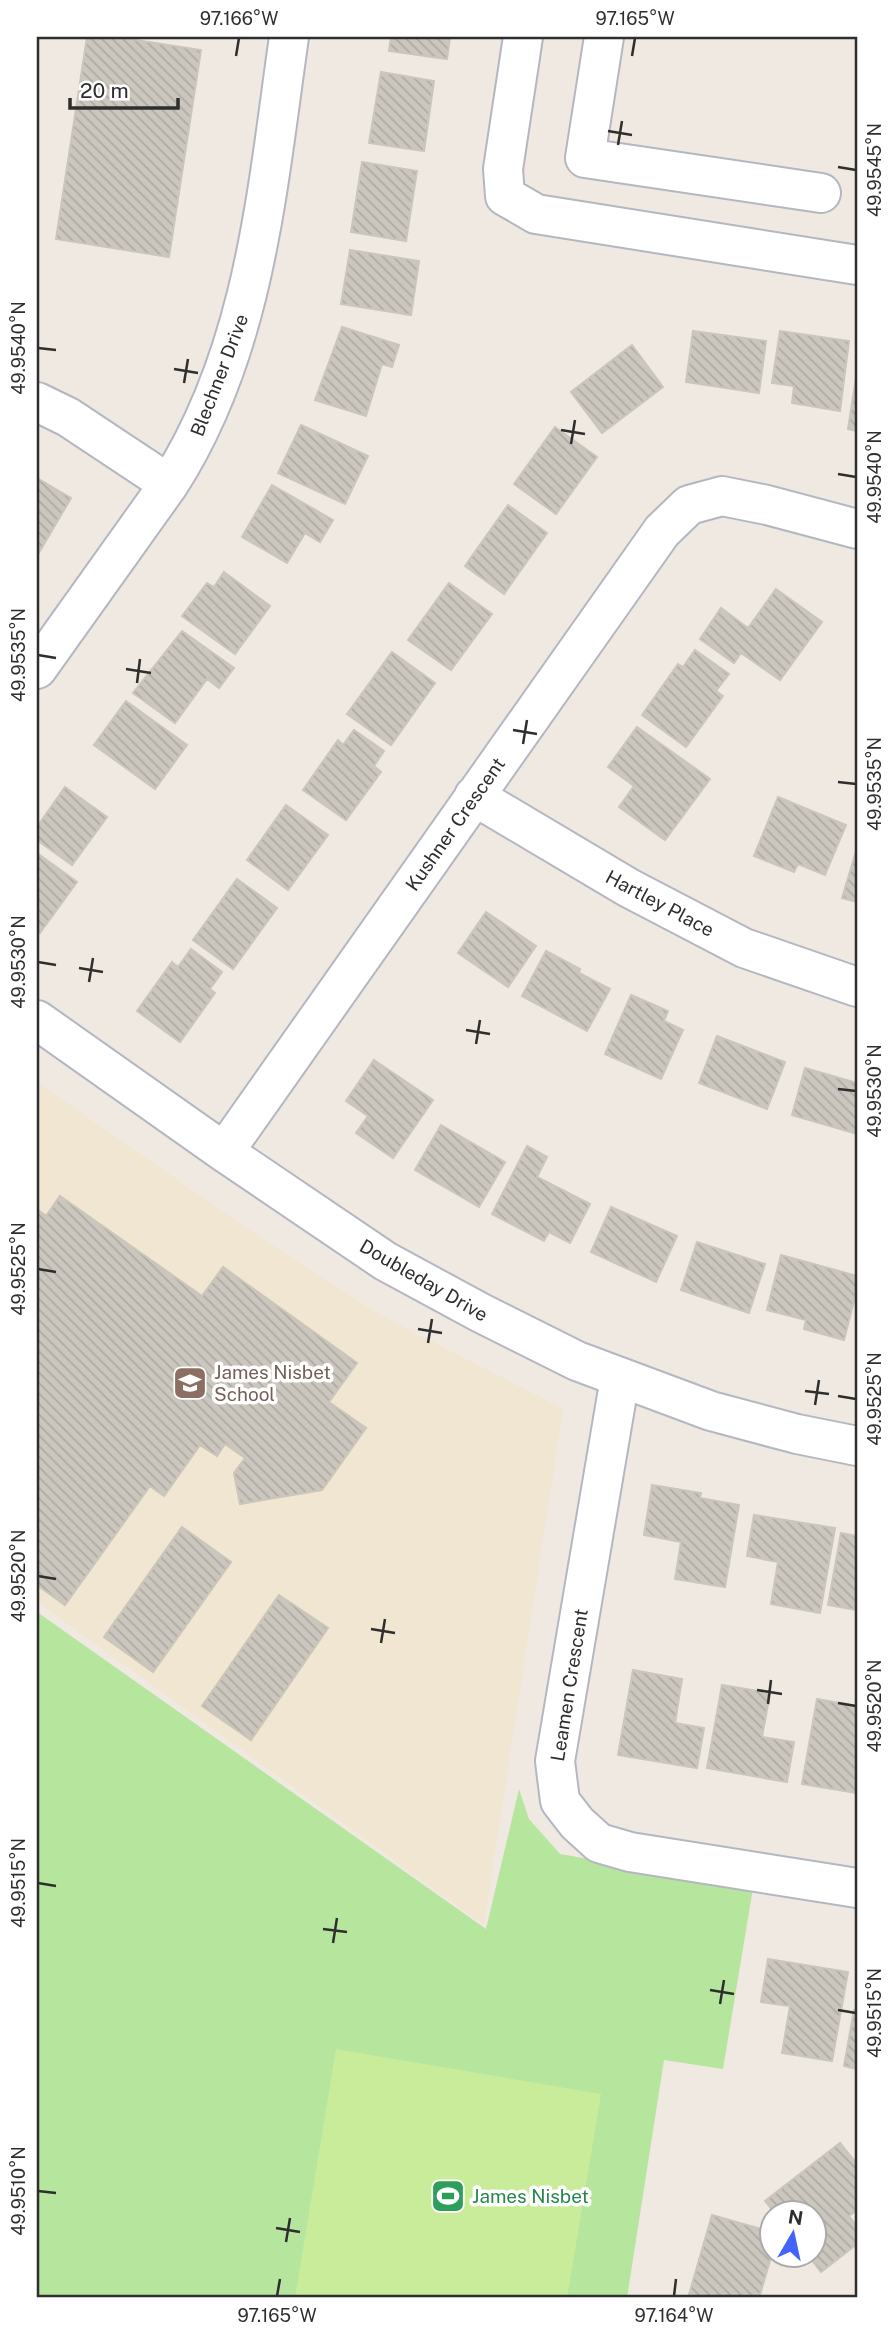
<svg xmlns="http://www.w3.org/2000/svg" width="894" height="2335" font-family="'Public Sans',sans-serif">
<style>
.education{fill:#f0e6d1}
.grass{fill:#b6e59e}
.pitch{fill:#c9ec9a}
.building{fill:url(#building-back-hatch);stroke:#cbc5ba;stroke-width:2}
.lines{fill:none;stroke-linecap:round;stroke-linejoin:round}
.minor-casing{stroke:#b4b7c1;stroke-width:42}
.minor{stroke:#fff;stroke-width:38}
.ticks{fill:none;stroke:#2e2e2e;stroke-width:2.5}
.labels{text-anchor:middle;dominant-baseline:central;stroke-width:7;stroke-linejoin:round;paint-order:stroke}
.street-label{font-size:19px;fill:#2e2e2e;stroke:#fff}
.education-label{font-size:19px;fill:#785e54;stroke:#fff;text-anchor:start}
.leisure-label{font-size:19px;fill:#27864d;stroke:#fff;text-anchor:start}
.neatline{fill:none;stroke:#2e2e2e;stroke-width:2.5}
.ticks-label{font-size:18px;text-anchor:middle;fill:#2e2e2e}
</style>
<defs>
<pattern id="building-back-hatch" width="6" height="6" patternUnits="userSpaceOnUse" patternTransform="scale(1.75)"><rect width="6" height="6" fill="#cbc7bf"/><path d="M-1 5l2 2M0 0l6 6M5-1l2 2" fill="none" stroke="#afaba4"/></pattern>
</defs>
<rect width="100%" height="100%" fill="#efe9e1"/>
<!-- education -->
<path class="education" d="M37 1082 258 1236 379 1314 563 1409 484 1925 37 1602Z"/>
<!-- grass -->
<path class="grass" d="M37 1612 486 1929 519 1789 529 1819 560 1854 753 1888 723 2069 664 2060 627 2298H37Z"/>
<!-- pitch -->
<path class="pitch" d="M336 2049 601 2094 567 2298H295Z"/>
<!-- building -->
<path class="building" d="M87 37H116L201 50 169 257 56 239Z
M391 37H450L447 59 389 51Z
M381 72 434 81 424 151 369 143Z
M362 162 417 171 406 241 351 232Z
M350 250 419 261 411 315 341 304Z
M342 327 399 345 392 367 382 364 366 416 315 400Z
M693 331 766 341 759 393 686 382Z
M780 331 849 341 840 411 792 403 794 386 772 383Z
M632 345 663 387 602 433 571 392Z
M856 378H857V431L848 429Z
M301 425 368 456 345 504 278 473Z
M555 427 597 457 556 514 514 484Z
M37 478 71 498 37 556Z
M272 485 333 520 320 542 305 533 287 563 242 537Z
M508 505 547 533 504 594 465 566Z
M224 572 270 606 235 654 182 616 207 583 214 587Z
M449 583 492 614 451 670 408 640Z
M776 589 822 622 780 680 741 653 734 663 700 639 721 608 748 628Z
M182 631 234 668 219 688 207 679 175 723 133 693Z
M695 650 729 674 716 691 723 696 686 747 642 715 678 664 683 667Z
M392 652 435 683 391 745 347 714Z
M126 701 187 745 155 789 94 745Z
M637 727 710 779 665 840 619 807 634 786 608 767Z
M354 730 384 751 374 766 381 772 346 820 303 790 338 740 343 745Z
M65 787 107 817 72 865 37 840V827Z
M778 797 846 825 825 875 798 864 794 872 754 856Z
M286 805 328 835 288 890 247 860Z
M857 848V902L842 898Z
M37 853 77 882 40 933 37 931Z
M237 879 277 908 233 969 193 940Z
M486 912 536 946 508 987 458 953Z
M191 949 222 972 210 989 215 993 180 1042 137 1011 172 962 178 967Z
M546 951 580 969 579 973 610 989 587 1031 522 996Z
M631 995 668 1011 664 1021 683 1030 661 1079 605 1054Z
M717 1036 785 1062 767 1109 699 1083Z
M374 1060 433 1100 393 1158 356 1133 368 1116 346 1101Z
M805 1068 857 1083V1134L792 1115Z
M441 1125 505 1162 479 1207 415 1170Z
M527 1146 547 1157 537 1177 590 1204 570 1243 549 1232 544 1241 492 1214Z
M60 1196 202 1296 223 1267 357 1363 329 1402 366 1428 322 1490 240 1504 234 1473 245 1458 225 1444 217 1456 200 1445 164 1496 150 1486 65 1605 37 1585V1209L46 1216Z
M611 1207 677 1236 656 1282 591 1252Z
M697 1242 765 1264 749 1313 681 1290Z
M781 1255 857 1276V1289L844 1340 804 1329 806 1320 767 1310Z
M652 1485 701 1493 700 1498 739 1505 725 1587 675 1579 681 1542 644 1535Z
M754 1515 835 1528 820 1613 771 1604 778 1562 747 1556Z
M182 1527 231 1562 153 1672 104 1637Z
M841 1533 857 1536V1610L828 1605Z
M279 1595 328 1628 251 1740 202 1706Z
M633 1670 682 1679 675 1723 704 1728 697 1768 618 1755Z
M722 1685 770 1693 762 1737 794 1742 787 1782 707 1768Z
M817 1699 857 1706V1793L802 1784Z
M768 1959 848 1972 832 2061 782 2053 790 2006 761 2002Z
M854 2010 857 2011V2069L844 2066Z
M840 2143 857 2164V2210L849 2216 857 2226V2244L821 2272 807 2254H814V2212H774L765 2201Z
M712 2215 772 2232V2254L759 2298H688Z"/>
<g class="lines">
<!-- minor casing -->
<g class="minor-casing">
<path id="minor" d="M523 37 503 169 505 196 536 214 857 265
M604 37 585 158 821 193
M37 402 68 417 169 484
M37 669 169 484C255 350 267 190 289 37
M474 796 629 888 744 948 857 987
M37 1020 224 1152 385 1261 481 1313 577 1361 711 1411 797 1434 857 1446
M224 1152 662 531 689 505 722 496 767 505 857 529
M620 1378 555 1761 560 1801 577 1823 599 1843 630 1852 857 1888"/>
</g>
<!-- minor -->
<use href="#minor" class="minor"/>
</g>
<!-- ticks -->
<path class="ticks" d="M236 56 239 38M632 56 635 38M608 131 632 135M618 145 622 121M838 167 856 170M38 348 56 350M174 369 198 373M184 383 188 359M561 430 585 434M571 444 575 420M838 474 856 477M38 655 56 658M126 669 151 673M137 683 140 659M513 730 537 734M523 744 527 720M838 782 856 784M38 962 56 965M79 968 103 972M89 982 93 958M466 1030 490 1034M476 1044 480 1020M838 1089 856 1091M38 1269 56 1272M418 1329 442 1333M428 1343 432 1319M805 1391 829 1394M838 1396 856 1399M815 1405 819 1380M38 1576 56 1579M371 1629 395 1633M381 1643 385 1619M757 1690 782 1694M838 1703 856 1706M768 1704 771 1680M38 1883 56 1886M323 1929 347 1932M333 1943 337 1918M710 1990 734 1994M720 2004 724 1980M838 2010 856 2013M38 2191 56 2193M276 2228 300 2232M286 2242 290 2218M277 2296 280 2279M674 2296 676 2279"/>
<!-- icons -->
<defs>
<g id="school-square" transform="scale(1.75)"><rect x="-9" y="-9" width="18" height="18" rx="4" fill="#8d6e63" stroke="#fff"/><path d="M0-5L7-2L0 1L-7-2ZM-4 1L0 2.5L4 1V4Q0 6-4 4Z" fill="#fff"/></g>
<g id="stadium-square" transform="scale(1.75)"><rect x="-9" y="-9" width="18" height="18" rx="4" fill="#2e9e5b" stroke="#fff"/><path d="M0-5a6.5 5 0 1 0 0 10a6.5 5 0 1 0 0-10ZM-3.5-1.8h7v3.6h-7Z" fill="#fff"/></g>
</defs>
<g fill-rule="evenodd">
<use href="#school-square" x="190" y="1383"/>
<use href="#stadium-square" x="448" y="2196"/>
</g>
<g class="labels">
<!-- street labels -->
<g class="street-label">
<text transform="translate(219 375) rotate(-69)">Blechner Drive</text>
<text transform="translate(455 824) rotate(-55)">Kushner Crescent</text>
<text transform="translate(660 903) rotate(28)">Hartley Place</text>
<text transform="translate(424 1280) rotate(30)">Doubleday Drive</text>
<text transform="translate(569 1685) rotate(-81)">Leamen Crescent</text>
</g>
<!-- education labels -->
<g class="education-label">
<text x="214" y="1372">James Nisbet<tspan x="214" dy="22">School</tspan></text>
</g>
<!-- leisure labels -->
<g class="leisure-label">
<text x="472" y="2196">James Nisbet</text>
</g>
</g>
<!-- border -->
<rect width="894" height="2335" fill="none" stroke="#ffffff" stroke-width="77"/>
<!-- north arrow -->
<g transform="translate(793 2234) rotate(9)"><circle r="33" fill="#ffffff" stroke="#ababab" stroke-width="2"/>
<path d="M0-5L12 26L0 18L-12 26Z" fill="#4264fb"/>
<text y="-10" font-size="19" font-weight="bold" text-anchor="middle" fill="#2e2e2e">N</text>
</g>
<!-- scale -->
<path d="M70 98v10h108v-10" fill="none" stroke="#2e2e2e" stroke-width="3.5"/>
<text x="80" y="98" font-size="21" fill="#2e2e2e" stroke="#ffffff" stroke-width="5" paint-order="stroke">20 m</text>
<rect x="38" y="38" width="818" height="2258" class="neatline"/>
<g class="ticks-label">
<text x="239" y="25">97.166°W</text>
<text x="635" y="25">97.165°W</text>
<text transform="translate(875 170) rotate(-90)" y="6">49.9545°N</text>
<text transform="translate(19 348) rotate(-90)" y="6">49.9540°N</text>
<text transform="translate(875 477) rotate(-90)" y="6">49.9540°N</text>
<text transform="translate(19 655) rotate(-90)" y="6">49.9535°N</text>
<text transform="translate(875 784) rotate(-90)" y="6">49.9535°N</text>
<text transform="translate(19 962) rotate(-90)" y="6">49.9530°N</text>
<text transform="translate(875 1091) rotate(-90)" y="6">49.9530°N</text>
<text transform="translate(19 1269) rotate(-90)" y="6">49.9525°N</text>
<text transform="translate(875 1399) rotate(-90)" y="6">49.9525°N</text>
<text transform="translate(19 1576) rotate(-90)" y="6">49.9520°N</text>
<text transform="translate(875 1706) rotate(-90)" y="6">49.9520°N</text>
<text transform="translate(19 1883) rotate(-90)" y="6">49.9515°N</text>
<text transform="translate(875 2013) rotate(-90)" y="6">49.9515°N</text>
<text transform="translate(19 2191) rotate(-90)" y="6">49.9510°N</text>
<text x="277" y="2322">97.165°W</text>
<text x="674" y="2322">97.164°W</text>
</g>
</svg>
